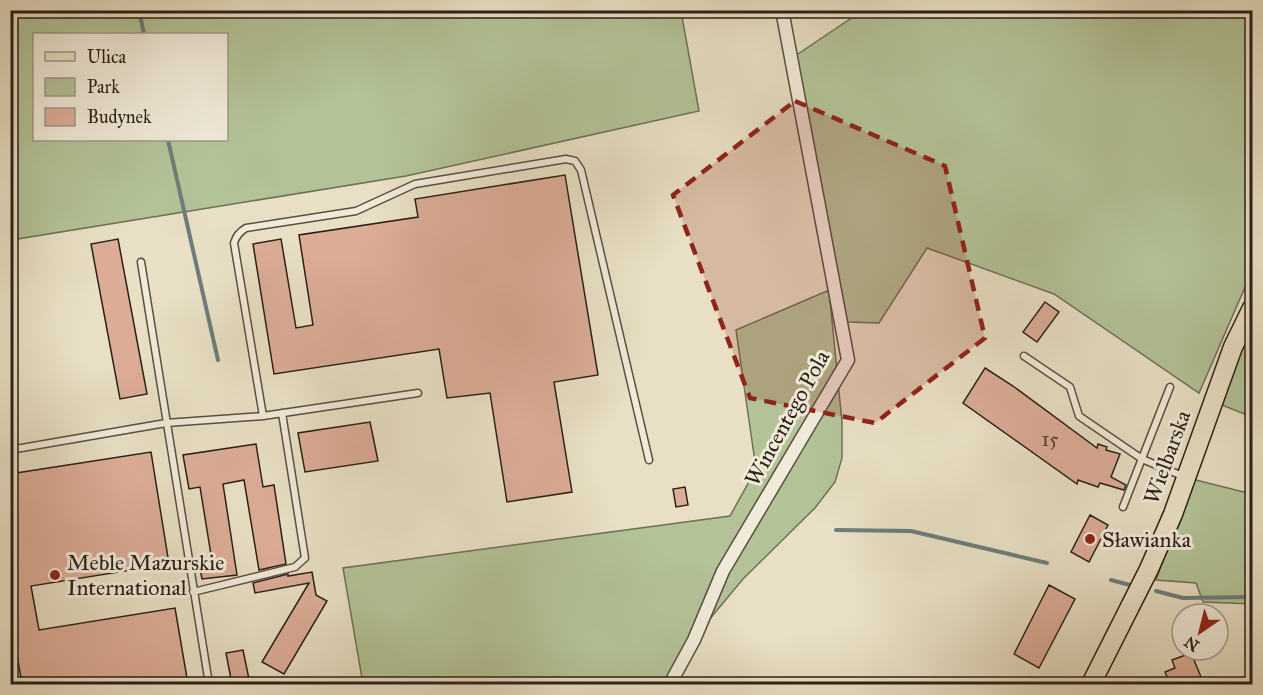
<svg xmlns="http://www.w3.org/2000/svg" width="1263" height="695" font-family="'IM FELL Great Primer',serif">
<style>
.green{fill:#b3c297;stroke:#6e7157;stroke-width:1.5;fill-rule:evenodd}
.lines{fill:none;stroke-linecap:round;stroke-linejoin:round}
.stream{stroke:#6d7d7a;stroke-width:4}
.building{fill:#dcac97;stroke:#2a2017;stroke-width:1.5}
.service-casing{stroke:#5a5042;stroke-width:9}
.minor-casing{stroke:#5a5042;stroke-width:15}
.primary-casing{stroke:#2a2017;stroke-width:21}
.service{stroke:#f0ead9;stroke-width:6}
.minor{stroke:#f0ead9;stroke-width:12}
.primary{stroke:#e8dfc4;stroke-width:18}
.marked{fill:#8f2418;fill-opacity:0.2;stroke:#8f2418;stroke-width:4.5;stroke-dasharray:12 8;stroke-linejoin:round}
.poi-dot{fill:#8f2418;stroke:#f0ead9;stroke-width:2}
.labels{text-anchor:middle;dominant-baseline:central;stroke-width:6;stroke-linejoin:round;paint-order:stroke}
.number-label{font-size:20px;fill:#564337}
.street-label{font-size:22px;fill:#2a2017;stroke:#f0ead9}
.poi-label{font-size:22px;fill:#2a2017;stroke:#f0ead9;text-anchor:start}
</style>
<rect width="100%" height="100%" fill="#e8dfc4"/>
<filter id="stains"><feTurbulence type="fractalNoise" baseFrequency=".00333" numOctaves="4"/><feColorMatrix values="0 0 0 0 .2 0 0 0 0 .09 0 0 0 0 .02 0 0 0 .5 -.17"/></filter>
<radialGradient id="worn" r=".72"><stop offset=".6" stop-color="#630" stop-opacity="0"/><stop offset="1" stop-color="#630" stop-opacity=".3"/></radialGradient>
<!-- green -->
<path class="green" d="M11 10 681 11 699 111 406 176 11 240ZM226 34V140H34V34Z
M862 11H1252V271L1199 393 1054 294 927 248 879 323 847 322 795 56Z
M829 290 842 422V458L835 482 815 508 743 579 713 615 663 684H363L343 568 730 516 756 469 736 330Z
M1252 328V417L1217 403Z
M1192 479 1252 494V604L1203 602 1196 583 1156 580Z"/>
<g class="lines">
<!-- stream -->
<path class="stream" d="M139 10 144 34
M168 140 218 360
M836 530 911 531 1047 563
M1111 580 1130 585
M1156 591 1183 598 1252 597"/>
</g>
<!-- building -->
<path class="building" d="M565 175 598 375 554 382 572 492 507 502 490 393 447 398 439 349 274 374 253 244 281 239 296 328 313 325 299 235 418 217 415 199Z
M118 239 147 394 120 399 91 244Z
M1045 302 1059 312 1037 342 1023 332Z
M985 368 1013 386 1097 448 1098 444 1107 447 1106 450 1120 454 1111 477 1126 485 1124 490 1100 483 1098 487 1078 480 1077 484 963 403Z
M370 422 378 461 305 472 298 433Z
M256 444 263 487 274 485 286 564 259 570 244 480 223 484 237 575 202 579 199 564 212 561 200 487 189 489 183 455Z
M151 452 169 564 31 586 39 630 175 608 188 684H22L10 615V474Z
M685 487 688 505 676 507 673 489Z
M1090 515 1108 525 1089 562 1071 552Z
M312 572 316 595 327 601 284 674 262 662 309 583 255 593 253 583 288 574V576Z
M1049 585 1075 599 1039 668 1014 654Z
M243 650 250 684H232L226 653Z
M1191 653 1204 684H1170L1165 672 1175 668 1172 660Z"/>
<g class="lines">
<!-- service casing -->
<g class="service-casing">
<path id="service" d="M141 262 209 684
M1024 356 1070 387 1079 416 1142 459 1185 477
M263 416 234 243C236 236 239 232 246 228L356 211 415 184 566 159 575 161 581 170 649 460
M10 450 166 423 263 416 418 393
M1123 507 1170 387
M193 592 295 567 305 558 282 413"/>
</g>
<!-- minor casing -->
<g class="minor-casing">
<path id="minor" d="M670 684 694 640 723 571 848 360 782 10"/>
</g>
<!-- primary casing -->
<g class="primary-casing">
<path id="primary" d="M1091 684 1149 569 1173 514 1233 347 1252 308"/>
</g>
<!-- service -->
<use href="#service" class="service"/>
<!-- minor -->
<use href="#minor" class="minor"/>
<!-- primary -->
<use href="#primary" class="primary"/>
</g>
<!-- marked area -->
<path class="marked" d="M795 101 945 166 985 338 875 423 750 398 673 195Z"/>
<!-- markers -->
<g class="poi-dot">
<circle cx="1090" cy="539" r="6"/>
<circle cx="55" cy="575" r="6"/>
</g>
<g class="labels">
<!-- number labels -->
<g class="number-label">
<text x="1050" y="439">15</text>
</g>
<!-- street labels -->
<g class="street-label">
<text transform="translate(787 418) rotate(-61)">Wincentego Pola</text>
<text transform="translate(1167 457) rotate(-70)">Wielbarska</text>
</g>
<!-- poi labels -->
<g class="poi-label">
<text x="1102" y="539">Sławianka</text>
<text x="67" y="562">Meble Mazurskie<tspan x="67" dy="25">International</tspan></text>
</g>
</g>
<!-- margin -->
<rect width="1263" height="695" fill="none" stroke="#e8dfc4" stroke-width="36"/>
<rect x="12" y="12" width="1239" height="671" fill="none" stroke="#2a2017" stroke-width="3"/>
<rect x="18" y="18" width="1227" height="659" fill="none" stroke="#2a2017" stroke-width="1.5"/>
<!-- legend -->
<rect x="33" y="33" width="195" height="108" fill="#f0ead9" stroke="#a1998b" stroke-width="1.5"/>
<rect x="45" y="52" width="30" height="9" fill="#e8dfc4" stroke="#a1998b" stroke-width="1.5"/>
<text x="87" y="63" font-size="18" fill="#2a2017">Ulica</text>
<rect x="45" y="78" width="30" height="18" fill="#b3c297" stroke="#a1998b" stroke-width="1.5"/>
<text x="87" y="93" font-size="18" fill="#2a2017">Park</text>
<rect x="45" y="108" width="30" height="18" fill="#dcac97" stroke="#a1998b" stroke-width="1.5"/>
<text x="87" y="123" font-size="18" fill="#2a2017">Budynek</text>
<!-- north arrow -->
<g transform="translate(1200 632) rotate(215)"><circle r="28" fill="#f0ead9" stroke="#a1998b" stroke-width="1.5"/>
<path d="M0-4.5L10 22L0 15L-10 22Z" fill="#8f2418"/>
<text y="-9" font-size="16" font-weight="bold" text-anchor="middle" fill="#2a2017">N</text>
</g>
<rect width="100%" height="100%" filter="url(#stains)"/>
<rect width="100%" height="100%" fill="url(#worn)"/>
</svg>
